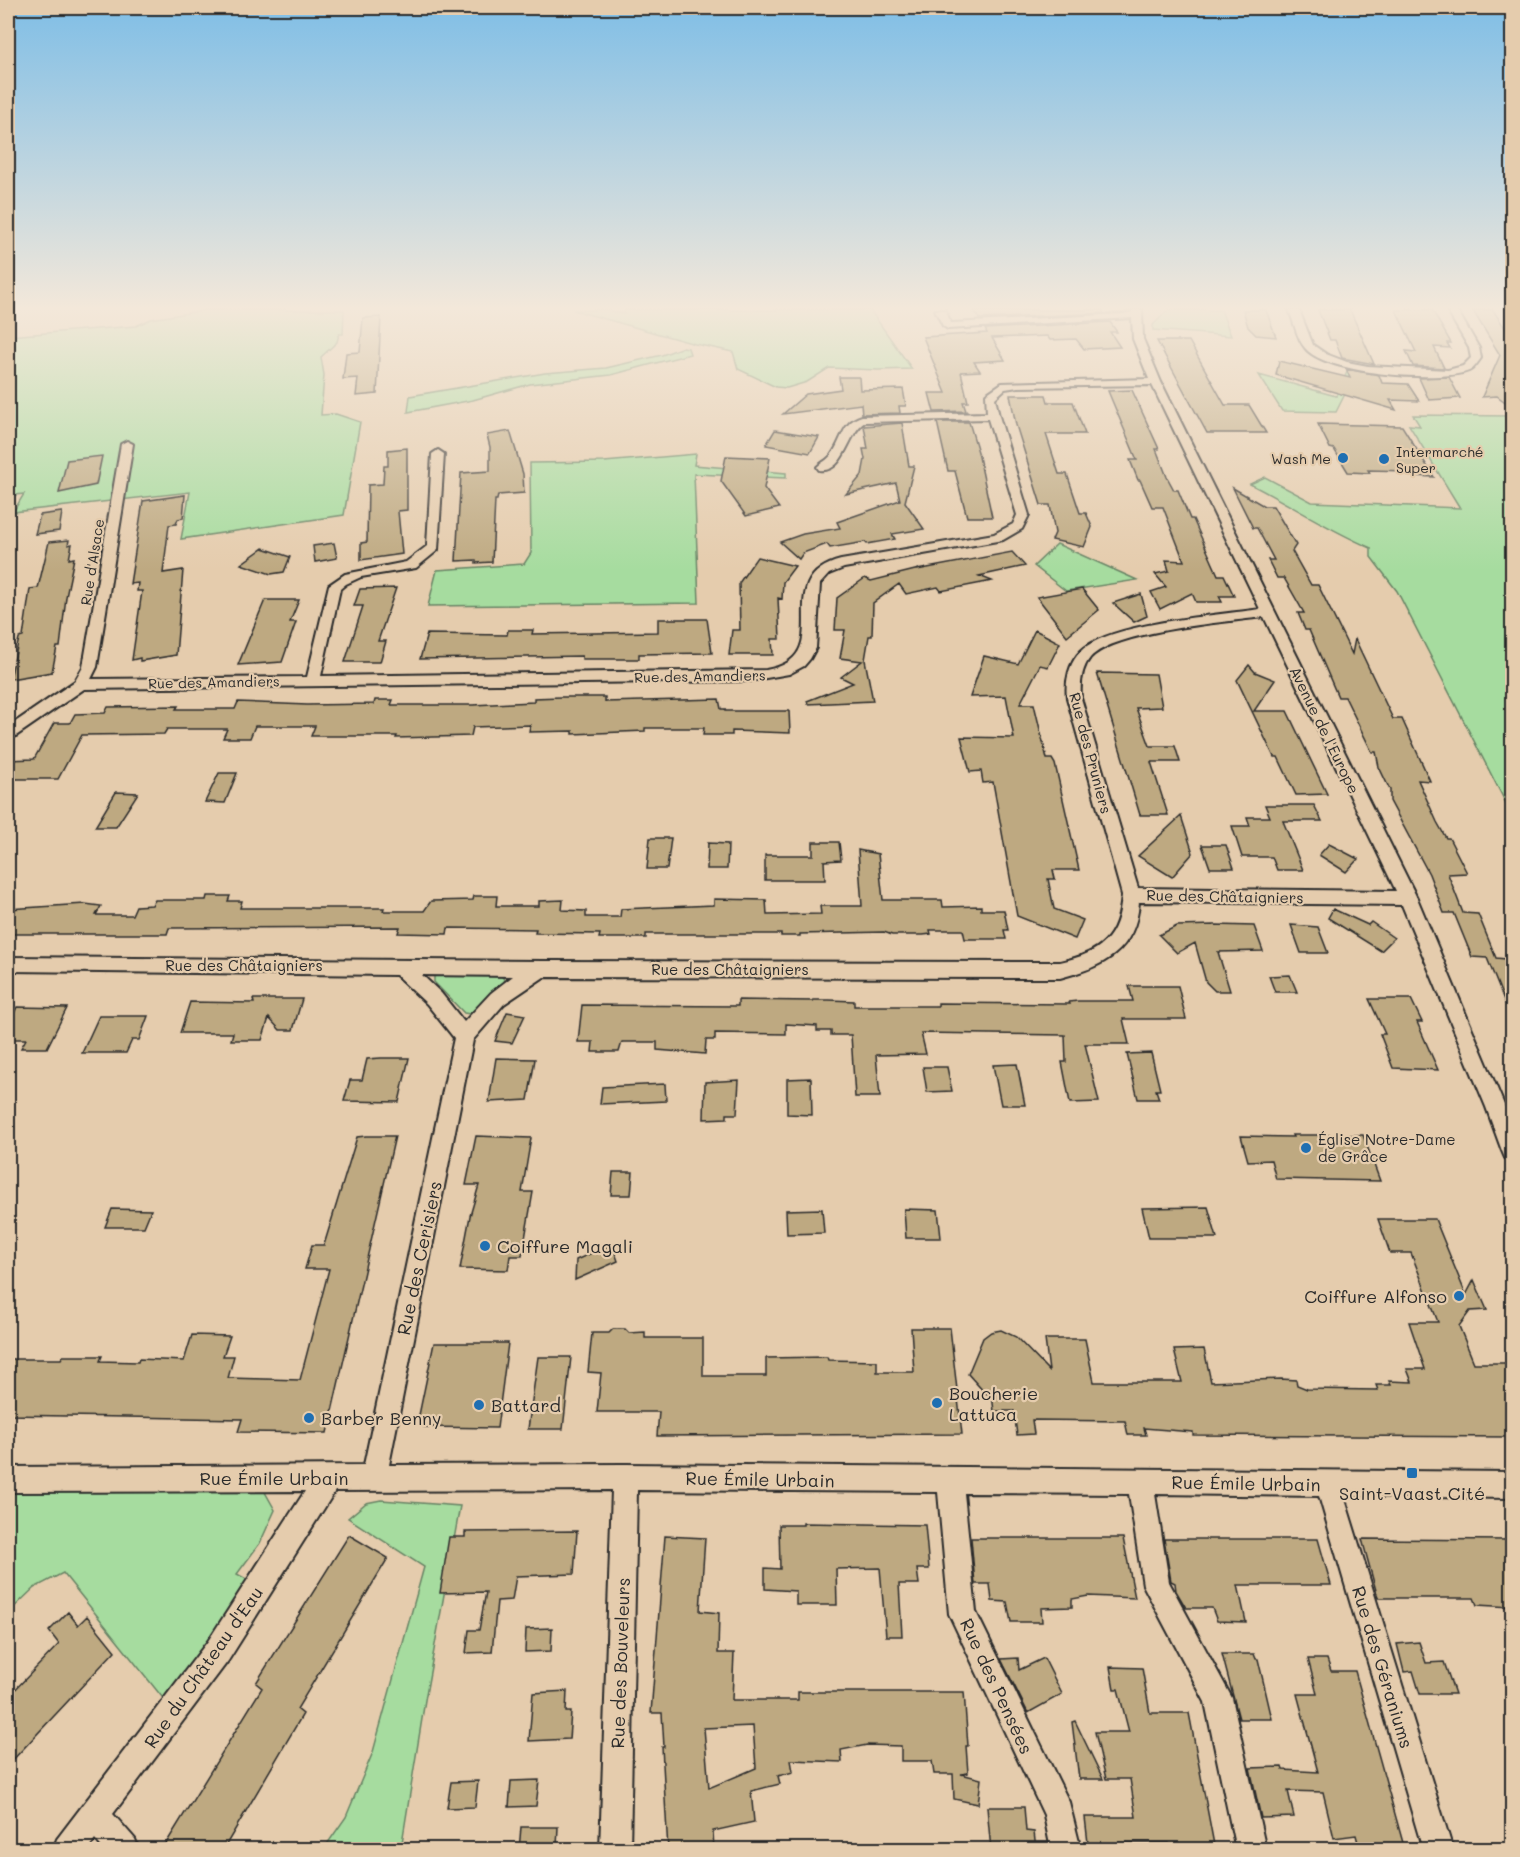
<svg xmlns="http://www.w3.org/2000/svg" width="1520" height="1857" font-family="Mali,sans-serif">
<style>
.green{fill:#a6dc9f;stroke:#688465;stroke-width:1.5}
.building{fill:#bea981;stroke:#2b2b2b;stroke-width:1.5;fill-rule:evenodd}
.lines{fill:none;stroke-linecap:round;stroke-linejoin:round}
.minor-casing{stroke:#2b2b2b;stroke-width:4}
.minor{fill:#e5ccad;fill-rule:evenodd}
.poi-dot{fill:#1f6fb2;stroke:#e5ccad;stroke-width:2}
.labels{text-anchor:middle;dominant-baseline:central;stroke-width:4.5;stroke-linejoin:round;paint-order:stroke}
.far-poi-label{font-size:14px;fill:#2b2b2b;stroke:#e5ccad;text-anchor:start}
.far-street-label{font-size:14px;fill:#2b2b2b;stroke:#e5ccad}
.street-label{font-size:15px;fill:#2b2b2b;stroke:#e5ccad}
.poi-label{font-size:15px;fill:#2b2b2b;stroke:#e5ccad;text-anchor:start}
.near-poi-label{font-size:18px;fill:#2b2b2b;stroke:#e5ccad;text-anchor:start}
.near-street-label{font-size:18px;fill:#2b2b2b;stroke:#e5ccad}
</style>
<rect width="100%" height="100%" fill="#e5ccad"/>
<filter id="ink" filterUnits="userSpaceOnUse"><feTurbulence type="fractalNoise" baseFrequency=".0167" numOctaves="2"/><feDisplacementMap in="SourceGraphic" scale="12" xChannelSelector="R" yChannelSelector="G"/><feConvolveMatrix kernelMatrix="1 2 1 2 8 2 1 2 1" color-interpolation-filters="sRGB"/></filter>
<g filter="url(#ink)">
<!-- green -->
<path class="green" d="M207 310H344L343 334H339L337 342 321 357 324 375 321 415 336 414 360 422 344 515 181 539 190 492 13 512 24 494 8 496V336L136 326 151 319Z
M573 310H608L624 314 625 310H870L912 369 878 370 829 368 807 382 787 388 776 387 738 369 733 352 695 344Z
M1168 310H1221L1231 336 1153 330V325Z
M683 347 688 348 690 354 611 375 530 384 473 400 408 412 410 396 545 373 606 368 662 355Z
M1348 370 1356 372 1336 412 1282 411 1259 375 1336 396Z
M1413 415 1512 416V815L1397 591 1371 557V548C1329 530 1291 505 1250 484L1265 477 1312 502 1460 508 1409 425 1420 426Z
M696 454 694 465 786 473V478L694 474 699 603 428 606 437 570 524 564 531 553 530 463 604 462Z
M1057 544 1137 580 1066 591 1034 566Z
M438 974 501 975 505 981 470 1014 464 1013 434 982V977Z
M267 1478 265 1492 275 1510 260 1543 237 1574 261 1587 174 1712 63 1573 34 1588 8 1613V1479Z
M381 1500 460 1506 425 1700 401 1849 323 1850 346 1817 373 1752 424 1567 348 1518 366 1503Z"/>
<!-- building -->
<path class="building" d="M974 310H1102L1104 313 979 319Z
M1243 310H1266L1276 337 1256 335 1248 327Z
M1318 310H1350L1374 364 1342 358 1335 340H1330Z
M1396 310H1432L1451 343H1447L1450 348 1434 347 1444 368 1413 366 1406 351 1416 352Z
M1477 310H1493L1509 334 1512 325V407L1497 396 1482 397 1500 355 1473 311Z
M381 317 377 394 356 396 358 378 343 379 346 353 360 352 363 318Z
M1110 322 1117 332H1110L1120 347 1084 349 1076 339 1050 340 1047 336 992 338 1005 360 974 362 980 371 961 372 968 402H963L966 411 934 412 929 393H946L923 337 987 333 985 329Z
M1157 341H1189L1225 405H1249L1266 433H1207Z
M1279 361 1350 378 1346 369 1379 375 1382 383 1408 384 1419 401 1390 400 1396 410 1276 375Z
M839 377H859L860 390 903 389 906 406H899L900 413 862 414 861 404 783 414 806 394 841 389Z
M1449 377 1460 398 1429 400 1419 378Z
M1132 390 1159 449H1156L1167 477 1174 490H1178L1190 519H1193L1218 575H1224L1234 596H1219L1222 602H1196L1192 593 1160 609 1151 592 1166 587 1155 574 1169 571 1166 560 1184 561 1163 507H1152L1140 480H1138L1130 460H1137L1108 391Z
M1010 395H1046L1048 402H1073L1085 434H1046L1059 474H1067L1080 513H1086L1092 527 1084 547 1052 540 1055 533 1050 505H1041L1016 425Z
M937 422H969L978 452 992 517H967L955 471H948Z
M902 423 909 466H914L905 502 924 529 892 534 895 539 867 544 865 542 830 548 827 544 803 553 799 559 780 542 803 534 840 528 837 522 900 500 896 483 846 494 862 475 865 459 863 449H868L864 426Z
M1318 424 1402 426 1434 477 1413 476 1410 471 1368 470 1370 473 1348 472 1334 449 1330 448Z
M775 430 819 437 810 453 766 445Z
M510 431 523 474 524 493 498 495 497 500H495L492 562 476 563V560L456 561 461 473 490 471V447L487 435Z
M407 448V510L398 511 402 554 361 560V543L367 542 368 485 383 484 384 466H388V450Z
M102 456 96 485 59 493 67 460Z
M726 456 770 458 764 488 779 508 746 516 721 481Z
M1233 488 1264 506H1273L1296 545 1292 551 1311 585H1318L1352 654 1355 639 1393 719H1402L1430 781 1418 780 1437 822 1446 838H1449L1467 873 1448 874 1463 913 1478 914 1496 958 1506 959 1512 973V1020L1487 958 1472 957 1454 913H1444L1429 874 1390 801V790L1379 767 1376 752H1372L1345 697H1338L1309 630H1305L1298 613H1304L1284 578H1277L1268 560H1274L1257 528H1253Z
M185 495 183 518 178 519 176 524 169 525 163 573 183 570 176 655 140 661V658L132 660 142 591H137L138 583 130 584 143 501Z
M62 512 59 531 35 534 40 515Z
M69 540 68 545 72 544 69 559 74 558 66 597 60 647H57L52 672 10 679 19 638 23 637 30 589 38 588 49 542Z
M334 543 337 558 315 562 313 546Z
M263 548 290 557 284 572 271 574 241 564Z
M1012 552 1025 566 979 576 992 581 941 591 938 587 906 594 899 584 873 603 872 636H869L865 660 873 701 808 704 807 701 853 683 841 677 862 661 840 658 845 630H835L837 598 865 578 871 581 919 569 917 570Z
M757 557 795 566 783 582 782 599 778 598 780 639H772L773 655H729L732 630H740L739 583Z
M396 588 378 641H386L380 662H345L363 606H354L360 589Z
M1082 589 1099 610 1067 636 1037 597Z
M1141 594 1147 616 1134 622 1113 603Z
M265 600H299L290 622H296L282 662 238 665Z
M658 619H707L712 653 639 654V659H582V656L420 659 427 634 507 635 508 630H533L532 634 658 632Z
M1035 630 1060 643 1048 667 1040 665 1020 704H1034L1047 759H1052L1055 764 1079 870H1053L1055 879H1048L1054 909 1083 920 1075 939 1017 916 993 782 983 783 981 771 970 772 961 737 1014 738 1006 696 970 697 984 656 1018 664Z
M1249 665 1255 672 1275 680 1254 711H1287L1327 794 1296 795 1278 757H1274L1237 680Z
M1097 673 1156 674 1162 707 1136 708 1150 746H1175L1180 762H1151L1168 815H1140Z
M561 697H605V702L719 699 721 709H725V711H789L790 733 732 731V735H703L704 728H645V731L573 734V731L529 732 530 725 473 727 471 736 396 738 397 736H311L315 726H255L250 738H223L227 729H167L164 734 82 735 58 779H8V760L34 759 54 723H70L75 714 105 713 108 707 178 706 176 709H235L238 702 307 705 374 704 375 700H393L391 705H473L534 702V698Z
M219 773H237L225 803 205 802Z
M116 792 138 793 116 827H95Z
M1265 805H1314L1322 821H1283L1303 870H1277L1272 857H1242L1232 826H1250L1247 817H1270Z
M1181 816 1193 853 1172 877 1138 856Z
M650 838H671L667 869H647Z
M813 842H839L841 860 824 861 825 880H765V855H813Z
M708 843 728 844 727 869H707Z
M1329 844 1358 859 1346 872 1319 855Z
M1202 845H1226L1234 868H1210Z
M858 850 878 854 883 900H942L943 907 981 906V910H1004L1008 930H1004L1006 939H965L963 930H930L931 934 923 935H892L884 932 800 934V936H781V934H646V938H599L600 934 535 933 536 929 448 928 447 934 398 933 400 927 169 928 167 934H8V909L85 904 101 906 96 915H132L136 906 152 905 155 900H206L207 896H230L228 901H242L240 908H384L383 911H424L431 901 473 900 474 896H497L496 906H539V901L563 900 562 910 586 911V917H620L621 909 714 905V899L766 900 767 915 821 914 820 906H862Z
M1333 909 1368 925 1371 922 1394 938 1381 951 1328 918Z
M1215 925 1254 926 1263 951 1218 952 1230 991H1215L1206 982 1195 943 1177 953 1159 935 1177 926Z
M1291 925 1318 927 1328 953H1301Z
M1290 975 1297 992H1275L1269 976Z
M1129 986H1178L1186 1019H1123L1129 1044H1085L1099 1102 1070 1103 1062 1062H1066L1065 1035 921 1033 926 1054 876 1055 880 1097H855L851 1035H831V1031H817V1026L786 1024V1034L715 1033V1040H706L705 1054 657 1050V1042H622L619 1052H592L593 1042H578L582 1005 738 1006V1000L813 1001V1000H829L854 1001V1006H938V1003L1070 1004 1069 1002 1078 1001H1133Z
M253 999H302L293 1030H280L269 1018 262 1040H231L233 1033H180L190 1002 254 1003Z
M1369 999H1411L1422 1022H1417L1438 1070 1393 1068 1380 1034H1385Z
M17 1007 67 1008 47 1048H21L26 1039H8V1026Z
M507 1012 525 1015 512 1043 495 1041Z
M99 1016H148L139 1040H132L126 1053H82Z
M1151 1053 1160 1090H1156L1159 1099H1138L1127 1054Z
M381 1058H409L399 1102 344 1101 350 1080H362L367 1059Z
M496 1058 535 1059 528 1100 489 1102Z
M1017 1064 1025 1105H1001L993 1065Z
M923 1067H947L952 1091 927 1092Z
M811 1078 812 1115 787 1114V1079Z
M739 1080 737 1114H727V1118L704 1119 705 1082Z
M665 1084 666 1101 600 1104 602 1087Z
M1292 1135H1363L1380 1181 1276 1179 1271 1160 1248 1161 1241 1136 1293 1137Z
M366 1136H395L327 1433 238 1432 242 1419 8 1415V1359H61L63 1356H102L100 1361 138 1362 139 1359 184 1361 192 1335 230 1336 223 1356H234L228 1378 300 1380 329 1269H305L312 1245H324L357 1137Z
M476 1136 531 1138 522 1192H533L522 1256H510L508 1270 460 1269 470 1216 479 1185H466Z
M613 1172H633L631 1195H611Z
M1208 1207 1217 1238H1149L1142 1208Z
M112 1209 151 1210 144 1227H105Z
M822 1209 824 1233 787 1234 786 1210Z
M904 1209 938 1210 941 1238H906Z
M1378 1219H1435L1466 1295 1474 1280 1487 1310 1470 1311 1459 1326 1474 1363H1512V1437L1193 1435V1432L1144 1428 1146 1435H1128L1125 1421 1032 1420 1034 1434 1017 1435 1014 1411H994L992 1395 985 1393 968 1374 983 1338 991 1332 1001 1330 1016 1337 1049 1371 1045 1339H1085L1094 1382H1182L1174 1350 1204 1349 1211 1382 1281 1379 1296 1380 1297 1385 1307 1389 1378 1390 1376 1385H1391L1389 1381 1412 1382 1407 1369H1425L1409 1322H1438L1411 1253H1390Z
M612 1244 618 1261 575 1280 576 1260Z
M911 1328H950L962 1434 657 1436 659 1412H597L601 1373 588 1372 592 1333H609L613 1329H625L629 1333 645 1332V1338H703V1376H766V1358L827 1357 828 1360 877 1361V1372H914Z
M434 1343H508L497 1428 424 1427 418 1420Z
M538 1357H571L563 1429H528Z
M803 1523 925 1525 929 1569H917L919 1584H899L902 1636H886L880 1568 836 1569 837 1605H796V1591L765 1589V1568L780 1569 779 1525H803Z
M577 1531 574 1574 516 1576 512 1600 497 1601 492 1652 466 1653 469 1630H479L486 1592 440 1593 449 1537H465V1532Z
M349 1535 388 1558 297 1709 303 1714 223 1850H162L262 1688 256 1683Z
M665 1536 705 1538 700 1611 719 1613 718 1653H734L732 1700H798V1692H964L968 1746H966L968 1773 961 1774 981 1779 978 1804 954 1799 953 1774H934L932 1761H901V1746L867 1745 841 1750 842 1762 791 1760 793 1772 778 1776 780 1784 751 1791 754 1822 713 1831 714 1850H668L662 1747H664L662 1713H651ZM753 1726 756 1768 709 1788 704 1728Z
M971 1538H1123L1135 1598 1088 1596 1072 1599V1607L1041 1608 1042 1622H1011L1007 1602 992 1601 990 1584H975Z
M1164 1539H1318L1331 1585H1238L1246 1622 1217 1621 1212 1608H1186L1176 1591 1175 1583 1171 1581Z
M1362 1539 1512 1540V1607L1477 1605 1474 1598H1378Z
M68 1612 78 1625 87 1616 115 1651 8 1765V1697L59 1644 49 1631Z
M552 1628 551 1651 525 1652 526 1629Z
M1419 1642 1426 1663 1444 1662 1455 1694H1420L1413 1671 1404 1672 1397 1644Z
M1222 1654H1254L1256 1659H1258L1272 1719H1239Z
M1018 1658 1019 1670 1044 1658 1062 1694 1028 1713 1001 1659Z
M1308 1659H1327L1331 1671H1355L1405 1850H1360L1356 1835 1334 1838 1323 1792 1288 1791 1294 1817 1261 1818 1250 1768 1282 1767 1283 1770 1318 1772 1297 1694H1317Z
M1110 1667 1142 1668 1150 1713H1189L1215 1850H1170L1169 1843H1088L1085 1817H1136L1130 1779H1106L1095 1732H1129L1118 1689H1114Z
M567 1691 566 1712H571L569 1739 529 1741 533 1693Z
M1075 1721 1103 1779H1079L1072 1722Z
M539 1780 536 1806 509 1807 511 1781Z
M478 1781 475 1807 447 1808 451 1782Z
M987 1807H1024L1026 1831 1034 1832 1036 1850H991Z
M521 1827H558L557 1846H552V1850H519Z"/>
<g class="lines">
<!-- minor casing -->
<g class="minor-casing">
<path id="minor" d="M935 310H945L951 323 1123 314 1132 312V310H1142L1143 339 1161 382 1417 898 1512 1124V1160L1505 1158 1502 1151 1486 1107 1402 905 1139 902C1136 951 1103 967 1060 978L544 977 504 1004 473 1040 389 1465 625 1464 1512 1472V1498L1344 1496 1453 1850H1423L1319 1496 1155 1494 1169 1582 1232 1698 1266 1850H1236L1205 1702 1143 1585 1129 1494 964 1493 976 1612 1069 1802 1081 1850H1051L1044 1815 949 1614 938 1492 637 1490 630 1850H600L612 1490 335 1491 228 1661 113 1814 135 1839 139 1850H104L95 1839 87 1850H53L57 1839 208 1641 305 1491 8 1492V1467L364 1465 454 1038 427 1004 396 975 8 971V957L544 961 1060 962C1101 953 1119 938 1122 895L1067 698C1065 681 1069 663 1081 651 1108 623 1220 615 1260 609L1152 385 1018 387 1005 389 995 398 999 416 1029 515 1022 529 1003 540 844 568 829 574 820 584 816 648 810 659 804 666 789 674 749 681 84 689 13 738 8 739V727L75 681 83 667 121 444 127 441 133 444 97 667 91 679 307 677 329 585 345 574 406 562 427 546 432 454 438 450 444 454 438 550 416 568 361 577 346 584 340 589 321 676 766 670C842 657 766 579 841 560L994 534 1013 524 1017 515 988 419 865 422C847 433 845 474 819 470L817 467C822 462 828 460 832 454 843 439 842 422 862 416L987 413 986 394 1002 383 1149 379 1133 339 1132 318 948 329 943 326ZM1264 617 1396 891 1138 888 1081 698C1080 685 1081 669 1090 658 1114 631 1226 622 1264 617ZM422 975 513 976 491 993 464 1022 441 993Z
M1289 310H1299L1313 345 1326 354 1347 362 1368 366 1448 370 1463 366 1471 358 1469 348 1447 310H1457L1479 348 1481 358C1478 362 1474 369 1469 371 1440 383 1325 374 1305 348 1297 339 1294 322 1289 310Z"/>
</g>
<!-- minor -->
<use href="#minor" class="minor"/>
</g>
</g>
<!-- sky -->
<linearGradient id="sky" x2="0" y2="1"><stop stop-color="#7fbee6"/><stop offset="0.54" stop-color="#f3e8da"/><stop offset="1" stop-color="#f3e8da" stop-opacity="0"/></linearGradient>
<rect width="1520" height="570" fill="url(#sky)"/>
<!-- markers -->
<g class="poi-dot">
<circle cx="1343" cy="458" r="6"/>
<circle cx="1384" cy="459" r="6"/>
<circle cx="1306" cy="1148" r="6"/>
<circle cx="485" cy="1246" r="6"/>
<circle cx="1459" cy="1296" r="6"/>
<circle cx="937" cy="1403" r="6"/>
<circle cx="479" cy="1405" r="6"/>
<circle cx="309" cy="1418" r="6"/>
<rect x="1406" y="1467" width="12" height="12" rx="3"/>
</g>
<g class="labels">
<!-- far-poi labels -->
<g class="far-poi-label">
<text x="1396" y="451">Intermarché<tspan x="1396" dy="16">Super</tspan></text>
<text x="1331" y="458" text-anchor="end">Wash Me</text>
</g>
<!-- far-street labels -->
<g class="far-street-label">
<text transform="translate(92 562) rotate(-81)">Rue d'Alsace</text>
<text transform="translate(700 676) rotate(-1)">Rue des Amandiers</text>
<text transform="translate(214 682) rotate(-1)">Rue des Amandiers</text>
</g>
<!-- street labels -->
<g class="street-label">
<text transform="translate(1325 730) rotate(64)">Avenue de l'Europe</text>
<text transform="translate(1091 753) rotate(75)">Rue des Pruniers</text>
<text transform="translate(1225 896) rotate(1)">Rue des Châtaigniers</text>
<text x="244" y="965">Rue des Châtaigniers</text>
<text x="730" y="969">Rue des Châtaigniers</text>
</g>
<!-- poi labels -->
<g class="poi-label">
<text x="1318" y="1139">Église Notre-Dame<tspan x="1318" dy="17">de Grâce</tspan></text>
</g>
<!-- near-poi labels -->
<g class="near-poi-label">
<text x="497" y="1246">Coiffure Magali</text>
<text x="1447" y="1296" text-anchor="end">Coiffure Alfonso</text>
<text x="949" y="1393">Boucherie<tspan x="949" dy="21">Lattuca</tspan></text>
<text x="491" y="1405">Battard</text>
<text x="321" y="1418">Barber Benny</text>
<text x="1412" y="1493" text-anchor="middle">Saint-Vaast Cité</text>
</g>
<!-- near-street labels -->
<g class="near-street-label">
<text transform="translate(419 1258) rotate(-78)">Rue des Cerisiers</text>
<text x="274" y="1478">Rue Émile Urbain</text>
<text transform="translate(760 1479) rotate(1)">Rue Émile Urbain</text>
<text transform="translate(1246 1483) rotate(1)">Rue Émile Urbain</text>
<text transform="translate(620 1663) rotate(-88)">Rue des Bouveleurs</text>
<text transform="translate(203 1667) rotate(-55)">Rue du Château d'Eau</text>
<text transform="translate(1383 1667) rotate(73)">Rue des Géraniums</text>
<text transform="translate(997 1686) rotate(65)">Rue des Pensées</text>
</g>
</g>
<!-- margin -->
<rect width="1520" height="1857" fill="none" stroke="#e5ccad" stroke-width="30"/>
<rect x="15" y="15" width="1490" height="1827" fill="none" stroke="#2b2b2b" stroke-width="2" filter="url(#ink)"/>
</svg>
